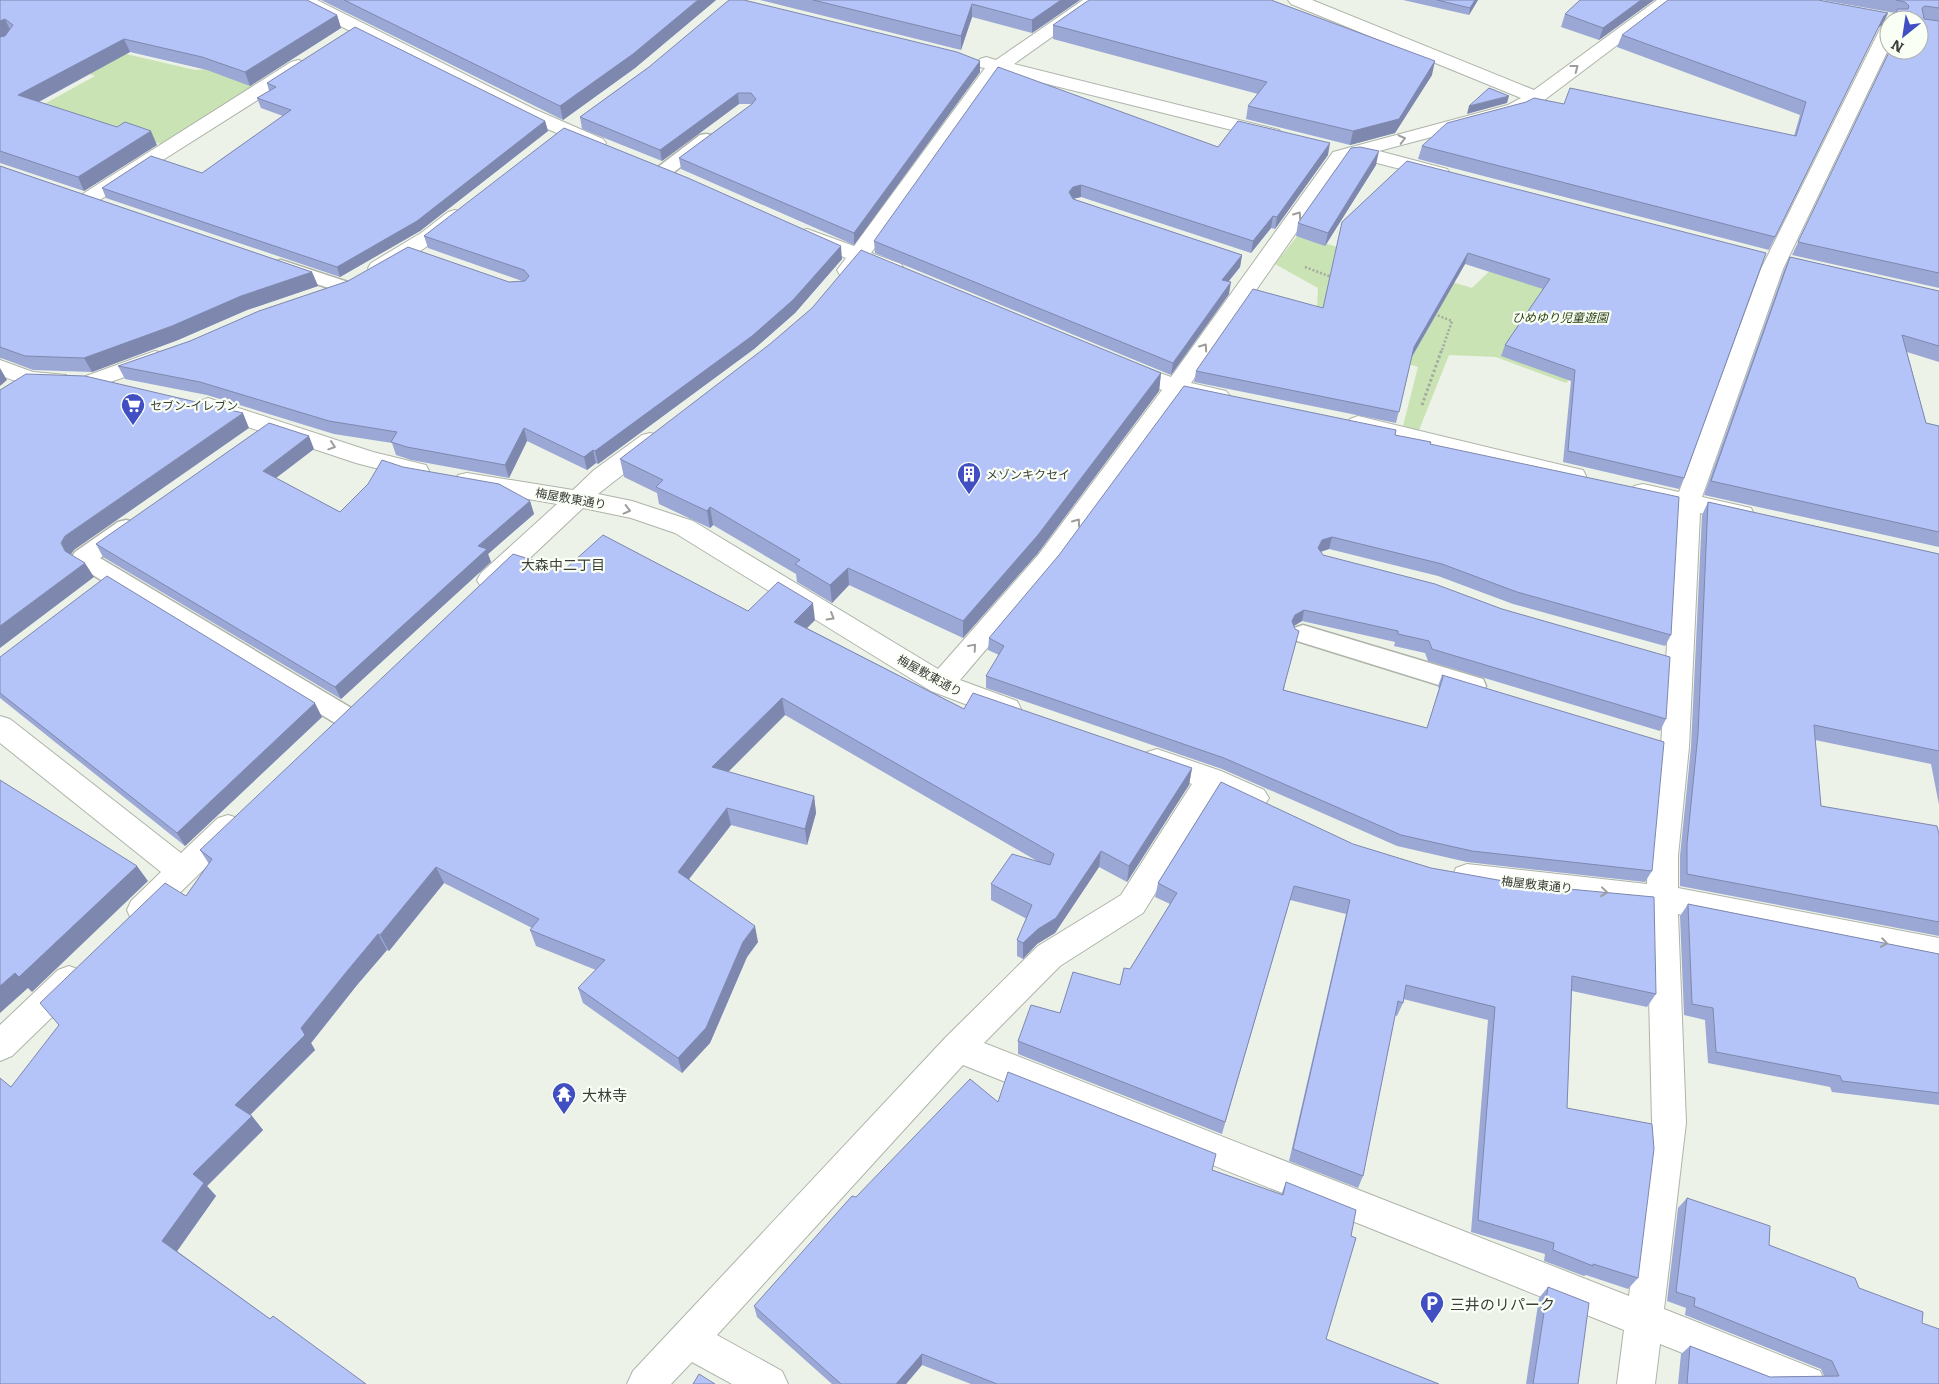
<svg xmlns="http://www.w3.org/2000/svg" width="1939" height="1384" font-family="Literata,'Noto Sans JP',serif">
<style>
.green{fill:#c9e3b4}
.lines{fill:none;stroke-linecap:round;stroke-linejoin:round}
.lane-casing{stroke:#aeb4a9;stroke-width:3}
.street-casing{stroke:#aeb4a9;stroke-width:2}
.path-far1{stroke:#a5aaa1;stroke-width:2.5;stroke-dasharray:2 2;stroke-linecap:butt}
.path{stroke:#a5aaa1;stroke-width:3;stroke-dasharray:2.5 2.5;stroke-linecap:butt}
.lane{fill:#fff;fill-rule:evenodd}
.street{fill:#fff;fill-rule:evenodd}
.wall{fill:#9ba8d5}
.shaded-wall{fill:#7e88ae}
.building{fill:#b4c3f8;stroke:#7e88ae}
.oneway{stroke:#9d9e9c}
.labels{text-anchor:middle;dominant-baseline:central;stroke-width:4.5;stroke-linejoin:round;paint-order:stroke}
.park-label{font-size:12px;font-style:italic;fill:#283e10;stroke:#fafff6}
.poi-label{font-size:12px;fill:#3b3d39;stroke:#fafff6;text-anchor:start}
.street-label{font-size:12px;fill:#3b3d39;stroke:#fafff6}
.neighbourhood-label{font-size:14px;fill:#3b3d39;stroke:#fafff6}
.near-poi-label{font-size:15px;fill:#3b3d39;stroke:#fafff6;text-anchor:start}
</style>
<rect width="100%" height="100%" fill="#ecf2e7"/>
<!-- green -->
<path class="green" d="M36 53H122L195 70 207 69 257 86 164 145 114 128 37 108 95 76Z
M1298 235 1472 288 1512 249 1601 262 1572 377 1566 383 1496 357 1449 355 1419 430 1403 426 1418 367 1336 341 1316 326 1318 288 1275 264Z"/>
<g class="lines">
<!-- lane casing -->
<g class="lane-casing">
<path id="lane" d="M706 134 712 135 715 139 712 143 670 175H658L655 171 658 167 700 135Z
M281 260 351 283 354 287 351 291 344 293 274 270 271 266 274 262Z
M126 520 134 522 137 528 134 534 100 558 353 709 357 716 353 723 344 726 335 723 75 564 71 558 75 552 118 522Z
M1303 625 1483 679 1486 686 1483 693 1474 696 1294 640 1291 634 1294 628Z"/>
</g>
<!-- street casing -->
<g class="street-casing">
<path id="street" d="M294 0H317L534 109 603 139 606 143 603 147H589L520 117 297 4Z
M1083 0H1104L1014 64 1279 130 1282 134 1279 138 1272 140 1003 73 997 77 871 253 901 264 904 269 901 274 893 275 863 264 856 275 848 276 840 275 837 270 846 258 800 239 797 235 800 231 807 229 854 246 985 68 980 67 977 63 980 59 986 57 996 60Z
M1288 0H1312L1534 90 1657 0H1677L1543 101 1522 113 1379 151 1447 169 1450 173 1447 177 1440 179 1357 158 1347 160 1191 383 1226 391 1230 396 1226 401 1218 403 1182 396 1057 566 960 680 1017 701 1021 709 1017 717 1007 720 931 691 675 533 631 518 583 508 499 587 490 589 481 587 477 580 481 573 557 504 458 487 455 481 458 475 467 473 573 490 594 470 642 435 650 433 658 435 662 441 658 447 598 494 632 501 693 521 938 669 1039 554 1162 390 1118 373 1115 368 1118 363 1126 361 1171 377 1333 152 1508 105 1521 98 1291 4Z
M1889 24V48L1783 269 1702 497 1751 508 1754 514 1751 520 1742 523 1700 513 1689 747 1678 856V888L1939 938V966L1678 914 1686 1123 1664 1309 1820 1371 1826 1384H1760L1660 1344 1655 1384H1617L1624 1330 963 1065 717 1335 782 1371 788 1384H732L692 1362 671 1384H627L633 1371 946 1037 1038 946 1121 895 1192 784 1147 768 1143 760 1147 752 1157 749 1221 771 1264 790 1269 798 1264 806 1254 810 1217 794 1143 913 1060 966 984 1043 1629 1296 1652 1123 1647 909 1467 890 1456 886 1452 877 1456 868 1467 864 1647 884 1648 856 1661 747 1675 508 1634 498 1631 492 1634 486 1643 484 1679 492 1761 269 1880 29 1883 25Z
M298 60 305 62 307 66 305 70 95 203 88 205 81 203 78 199 81 195 291 62Z
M455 210 462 212 465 216 435 241 387 273 379 274 371 273 368 268 371 263 421 233 448 212Z
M155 351 163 353 166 358 163 363 94 388 86 386 83 381 86 376Z
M0 360 33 372 66 375 69 380 66 385C43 391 21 384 0 375Z
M208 398 373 452 426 465 429 471 426 477 417 479 356 463 200 411 196 406 200 401Z
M1358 416 1574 468 1583 470 1586 476 1583 482 1574 484 1350 429 1346 424 1350 419Z
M0 716 10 719 181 853 218 818 228 815 238 818 243 827 238 836 153 919 142 923 131 919 127 910 131 901 161 872 0 743Z
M69 966 80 970 85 980 80 990 12 1056 0 1061V1025L58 970Z"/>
</g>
<!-- path-far1 -->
<path class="path-far1" d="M1305 267 1334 278
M1434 314 1452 321 1442 350"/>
<!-- path -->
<path class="path" d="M1422 405 1442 349"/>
<!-- lane -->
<use href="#lane" class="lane"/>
<!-- street -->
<use href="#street" class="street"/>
</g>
<!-- wall -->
<path class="wall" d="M0 0 337 15 341 28 250 86 207 70 130 52 39 102 157 145 84 191 0 163Z
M321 0H716L635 68 563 120Z
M760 0H1080L1032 33 972 17 961 50Z
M1403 0H1478L1469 15Z
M1580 0H1654L1599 40 1561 27 1565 14Z
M1822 0H1939V288L1792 255 1890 50 1919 20H1892L1895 13Z
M1888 13 1882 25 1878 28 1769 250 1418 159 1422 146 1564 104 1794 136 1800 115 1617 47 1622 35Z
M1053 25 1432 75 1395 133 1350 145 1246 119 1248 106 1258 94 1053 39Z
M649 67 980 72 854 245 681 169 679 158 752 104H739L662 161 582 129 580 117Z
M267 83 545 121 548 131 420 231 340 277 106 198 102 188 202 173 283 116 261 108 257 98 269 91Z
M1218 147 1328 155 1275 229 1271 228 1251 253 1081 197 1073 199 1242 255 1240 267 1228 282 1229 294 1171 375 875 253 874 241Z
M1376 165 1325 246 1296 236 1298 223Z
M0 166 312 272 318 286 247 310 178 340 92 372 33 370 1 358 0 359Z
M1342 222 1766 253 1684 478 1679 489 1563 462 1571 381 1501 356 1505 345 1543 289 1465 264 1412 357 1396 423 1194 382 1196 371 1323 308Z
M424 236 842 259 795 313 754 349 598 464 596 463 587 470 527 441 509 478 411 460 396 455 392 443 334 434 207 395 125 379 118 366 509 282 522 281 428 248Z
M1790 257 1939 291V362L1907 352 1926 423 1939 426V547L1704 495 1784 270Z
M1161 373 1159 391 1038 553 963 638 849 585 832 603 797 582 796 574 713 525 710 528 659 504 657 493 624 477 620 459Z
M1395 435 1430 444 1671 635 1665 646 1513 604 1438 576 1329 549 1321 552 1323 555 1666 719 1660 731 1428 661 1425 653 1394 646 1395 642 1302 621 1294 626 1284 690 1427 728 1439 689 1438 686 1442 675 1652 871 1645 882 1467 862 1397 846 1222 769 986 688V676L999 655 988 650 989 638Z
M314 449 276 478 340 512 403 467 530 501 534 514 488 554 491 562 341 699 103 557 96 544Z
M1708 502 1939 554V805L1931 764 1815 740 1821 806 1939 834V936L1680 886V856L1691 747 1702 515Z
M564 570 748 611 815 620 807 628 964 709 1192 768 1189 785 1127 882 1099 867 1055 933 1037 944 1023 959 1017 956V940L1027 919 991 900V884L1037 861 785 715 728 772 814 796 816 813 807 845 731 825 689 879 758 942 747 957 710 1043 682 1073 583 1003 578 988 596 970 536 946 530 930 532 928 444 883 389 951 387 950 357 985 311 1043 315 1050 250 1115 263 1130 207 1186 216 1196 177 1251 270 1319 366 1384H0L11 1087 186 896 209 864 200 850Z
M0 657 322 717 185 846 0 698Z
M1221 782 1656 994 1647 1007 1572 991 1567 1108 1638 1278 1628 1289 1586 1275 1584 1276 1544 1261 1545 1254 1471 1232 1488 1020 1403 999V1003L1397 1016 1395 1015 1363 1176 1358 1188 1289 1161 1346 914 1290 900 1222 1134 1018 1054V1041L1060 1013 1120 985 1170 904 1155 897 1158 883Z
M1688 904 1939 954V1105L1832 1092 1830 1087 1708 1063 1705 1020 1684 1015 1680 916Z
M998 1102 1212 1170 1281 1195 1286 1182 1326 1339 1439 1384H971L922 1365 906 1384H832L757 1317 754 1306 856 1197Z
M1687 1198 1769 1245 1859 1288 1922 1323 1939 1384H1678L1681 1354 1690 1346 1770 1377 1824 1376 1821 1369 1685 1315 1686 1308 1667 1301 1678 1208Z
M1548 1287 1578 1384H1526L1539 1298Z"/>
<!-- shaded-wall -->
<path class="shaded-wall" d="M698 0H716L635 68 563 120 560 106Z
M1061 0H1080L1032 33V20Z
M1475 0H1478L1469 15 1470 8Z
M1641 0H1654L1599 40 1603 28Z
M972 4V17L961 50V36Z
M1888 13 1882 25 1878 28 1769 250 1884 16Z
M337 15 341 28 250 86 245 72Z
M5 19 11 32 0 38V21Z
M124 39 130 52 25 109 18 95Z
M980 61V72L854 245V233Z
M1435 61 1432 75 1395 133 1350 145 1353 131Z
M738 93 739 104 662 161 660 150Z
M1509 96 1507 103 1467 114 1469 106Z
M545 121 548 131 420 231 340 277 337 267Z
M151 131 157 145 84 191 78 177Z
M1330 143 1328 155 1275 229 1277 217Z
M1379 151 1376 165 1325 246 1328 233Z
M1081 185V197L1072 199 1069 192 1073 187Z
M1273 216 1271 228 1251 253 1253 241Z
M841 246 842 259 795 313 754 349 598 464 595 451Z
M1468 253 1465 264 1411 358 1414 347Z
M1242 255 1240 267 1220 292 1222 280Z
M312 272 318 286 247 310 178 340 92 372 84 358 241 296Z
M1231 282 1229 294 1171 375 1173 363Z
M0 368 7 380 0 386Z
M1161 373 1159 391 1038 553 963 638V621Z
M243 413 249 428 74 550 69 557 65 551 61 543 65 536Z
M524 428 527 441 509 478 505 465Z
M309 436 314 449 268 484 263 471Z
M593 450 596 463 587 470 584 457Z
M530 501 534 514 488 554 491 562 341 699 335 687 478 546Z
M710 507 713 525 710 528 707 511Z
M1332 537 1329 549 1319 552 1318 548 1322 540Z
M85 563 94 577 0 648V626Z
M848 568 849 585 832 603 830 585Z
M813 603 815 620 796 639 794 622Z
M1304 610 1302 621 1292 627V621L1295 615Z
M782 698 785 715 716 784 712 767Z
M315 703 322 717 185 846 177 833Z
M1192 768 1189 785 1127 882 1129 866Z
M814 796 816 813 807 845 805 829Z
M727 808 731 825 682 888 678 872Z
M1101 851 1099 867 1055 933 1037 944 1023 959V943Z
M137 866 148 881 32 992 28 988 0 1013V986Z
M436 867 444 883 389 951 380 935Z
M755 926 758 942 747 957 710 1043 682 1073 678 1058 743 942Z
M378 934 387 950 357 985 311 1043 315 1050 246 1119 235 1105 301 1028 348 970Z
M252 1116 263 1130 207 1186 216 1196 175 1254 162 1241 193 1174Z
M922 1354V1365L906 1384H896Z"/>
<!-- building -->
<path class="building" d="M0 0H307L337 15 245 72 202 57 124 39 18 95 117 127 125 122 151 131 78 177 0 151V37L5 36 13 25 5 19 0 21Z
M344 0H698L633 54 560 106Z
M729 0H744L957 52 980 61 854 233 679 158 752 104 756 99 751 93H738L660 150 580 117 649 67Z
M813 0H1061L1032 20 972 4 961 36Z
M1089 0H1271L1435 61 1399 119 1353 131 1248 106 1267 82 1053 25Z
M1437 0H1475L1470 8Z
M1580 0H1641L1603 28 1565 14Z
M1668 0H1818L1888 13 1884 16 1775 237 1422 146 1447 123 1526 102 1534 98 1564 104 1570 88 1796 136 1806 102 1622 35Z
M1896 0H1939V8L1925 6 1922 8 1924 19 1939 21V273L1798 242 1890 50H1919V20H1897V9H1908L1909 6 1905 2Z
M355 27 545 121 417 221 337 267 102 188 151 156 202 173 291 110 257 98 276 87 267 83Z
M998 67 1218 147 1238 121 1330 143 1277 217 1273 216 1253 241 1081 185 1073 187 1069 192 1073 199 1242 255 1222 280 1231 282 1173 363 874 241Z
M1489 88 1509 96 1469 106Z
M564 128 688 178 841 246 793 300 752 336 595 451 593 450 584 457 524 428 505 465 407 447 391 442 397 432 329 421 200 382 118 366 190 341 259 311 348 281 408 247 509 282 525 281 529 276 524 270 424 236Z
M1360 147 1379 151 1328 233 1298 223 1351 148Z
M1407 161 1766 253 1684 478 1568 451 1575 370 1505 345 1550 279 1468 253 1414 347 1399 412 1196 371 1253 289 1323 308 1342 222Z
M0 166 312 272 241 296 172 326 84 358 25 356 0 347Z
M861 250 1161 373 1038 535 963 621 848 568 830 585 795 564 800 560 710 507 707 511 656 487 663 480 620 459 770 344 812 308Z
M1790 257 1939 291V346L1902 335 1926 423 1939 426V532L1711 481Z
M26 374 85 376 243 413 65 536 61 543 65 551 85 563 0 626V390Z
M1184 386 1396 430 1395 435 1431 442 1430 444 1679 497 1671 635 1517 592 1442 564 1332 537 1322 540 1318 548 1323 555 1435 584 1502 609 1670 657 1666 719 1432 649 1429 641 1398 634V631L1304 610 1295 615 1292 621 1295 629 1299 631 1283 690 1427 728 1443 677 1442 675 1664 742 1652 871 1472 851 1401 835 1224 758 986 676 1004 646 989 638 1059 555Z
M269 423 309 436 263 471 340 512 368 484 382 460 403 467 499 484 530 501 478 546 487 549 335 687 96 544Z
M1708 502 1939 554V751L1814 725 1821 806 1937 826 1939 834V922L1687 874V844L1698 734Z
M603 535 748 611 778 582 813 603 794 622 964 709 973 693 1192 768 1129 866 1101 851 1056 918 1038 929 1023 943 1017 940 1032 905 991 884 1012 854 1050 865 1054 854 782 698 712 767 814 796 805 829 727 808 678 872 755 926 743 942 706 1028 678 1058 578 988 605 960 530 930 539 919 436 867 380 935 378 934 348 970 301 1028 305 1035 235 1105 252 1116 193 1174 204 1183 162 1241 270 1319 273 1316 366 1384H0V1078L11 1087 59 1025 40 1003 165 883 186 896 212 859 200 850 513 554 564 570Z
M107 576 315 703 177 833 0 693V657Z
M0 780 137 866 19 977 15 973 0 986Z
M1221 782 1353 844 1431 868 1526 885 1654 897 1656 994 1572 976 1567 1108 1652 1124 1654 1149 1638 1278 1593 1264V1266L1553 1250 1554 1243 1478 1220 1495 1007 1406 985 1403 1003 1398 1001 1363 1176 1293 1149 1350 900 1294 886 1225 1122 1018 1041 1031 1005 1060 1013 1073 972 1120 985 1124 968 1130 969 1177 893 1158 883Z
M1688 904 1939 954V1093L1842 1081 1840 1076 1716 1052 1713 1008 1692 1004Z
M1008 1072 1216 1154 1212 1170 1283 1195 1286 1182 1356 1210 1351 1236 1356 1238 1326 1339 1439 1384H997L922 1354 896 1384H841L754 1306 852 1196 856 1197 970 1079 998 1102Z
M1687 1198 1770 1226 1769 1245 1855 1278 1859 1288 1923 1312 1922 1323 1939 1329V1384H1687L1690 1346 1770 1377 1839 1376 1832 1361 1694 1306 1695 1298 1676 1292Z
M1548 1287 1589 1303 1578 1384H1533Z
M699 1374 715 1384H693Z"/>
<!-- one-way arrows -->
<defs><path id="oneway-chevron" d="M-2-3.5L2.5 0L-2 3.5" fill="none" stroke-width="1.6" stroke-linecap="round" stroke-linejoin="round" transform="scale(1.25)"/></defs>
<g class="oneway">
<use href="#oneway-chevron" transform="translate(1575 68) rotate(-37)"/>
<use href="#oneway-chevron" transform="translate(1402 139) rotate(-14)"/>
<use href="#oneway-chevron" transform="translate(1298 215) rotate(-55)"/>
<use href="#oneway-chevron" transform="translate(1204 347) rotate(-55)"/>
<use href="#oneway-chevron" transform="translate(332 446) rotate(18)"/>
<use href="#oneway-chevron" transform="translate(627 510) rotate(14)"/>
<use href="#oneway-chevron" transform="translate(1077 522) rotate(-54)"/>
<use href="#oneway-chevron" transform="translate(831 617) rotate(31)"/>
<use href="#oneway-chevron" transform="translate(973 647) rotate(-49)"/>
<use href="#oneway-chevron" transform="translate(1604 892) rotate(6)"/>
<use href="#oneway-chevron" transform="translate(1884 943) rotate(9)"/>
</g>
<!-- icons -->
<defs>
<g id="supermarket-pin" transform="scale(1.25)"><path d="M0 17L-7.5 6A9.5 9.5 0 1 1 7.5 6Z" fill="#414fc3" stroke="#fafff6"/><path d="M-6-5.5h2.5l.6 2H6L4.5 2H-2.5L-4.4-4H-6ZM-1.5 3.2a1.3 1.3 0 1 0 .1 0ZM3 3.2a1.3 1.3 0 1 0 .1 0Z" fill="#fff"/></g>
<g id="building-pin" transform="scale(1.25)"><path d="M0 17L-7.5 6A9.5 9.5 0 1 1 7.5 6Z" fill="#414fc3" stroke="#fafff6"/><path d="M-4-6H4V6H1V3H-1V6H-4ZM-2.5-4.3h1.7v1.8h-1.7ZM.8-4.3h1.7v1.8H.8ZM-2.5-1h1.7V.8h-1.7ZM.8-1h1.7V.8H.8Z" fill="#fff"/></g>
<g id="temple-pin" transform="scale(1.25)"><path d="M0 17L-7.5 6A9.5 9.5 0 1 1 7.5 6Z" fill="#414fc3" stroke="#fafff6"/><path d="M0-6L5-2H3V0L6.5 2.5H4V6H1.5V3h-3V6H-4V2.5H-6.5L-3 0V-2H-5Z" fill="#fff"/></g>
<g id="parking-pin" transform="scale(1.25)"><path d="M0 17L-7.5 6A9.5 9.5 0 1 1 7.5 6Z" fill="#414fc3" stroke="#fafff6"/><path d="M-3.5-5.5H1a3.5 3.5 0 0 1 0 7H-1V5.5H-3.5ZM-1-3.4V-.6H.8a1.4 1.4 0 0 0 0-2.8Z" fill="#fff"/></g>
</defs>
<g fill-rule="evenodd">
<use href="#supermarket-pin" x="133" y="405"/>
<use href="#building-pin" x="969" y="474"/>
<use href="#temple-pin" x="564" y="1094"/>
<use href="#parking-pin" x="1432" y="1303"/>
</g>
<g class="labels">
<!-- park labels -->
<g class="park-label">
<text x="1560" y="317">ひめゆり児童遊園</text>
</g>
<!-- poi labels -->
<g class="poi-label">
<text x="150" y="405">セブン-イレブン</text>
<text x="986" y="474">メゾンキクセイ</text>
</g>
<!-- street labels -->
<g class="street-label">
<text transform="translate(571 498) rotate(10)">梅屋敷東通り</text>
<text transform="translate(930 675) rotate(29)">梅屋敷東通り</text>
<text transform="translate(1537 884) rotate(6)">梅屋敷東通り</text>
</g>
<!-- neighbourhood labels -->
<g class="neighbourhood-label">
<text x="563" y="564">大森中二丁目</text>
</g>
<!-- near-poi labels -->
<g class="near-poi-label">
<text x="582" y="1094">大林寺</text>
<text x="1450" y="1303">三井のリパーク</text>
</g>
</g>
<!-- north arrow -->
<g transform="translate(1904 35) rotate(210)"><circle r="24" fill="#fafff6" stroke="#aeb1aa"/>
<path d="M0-4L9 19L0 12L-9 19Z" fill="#414fc3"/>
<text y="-8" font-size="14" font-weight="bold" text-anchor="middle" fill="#3b3d39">N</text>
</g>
</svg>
